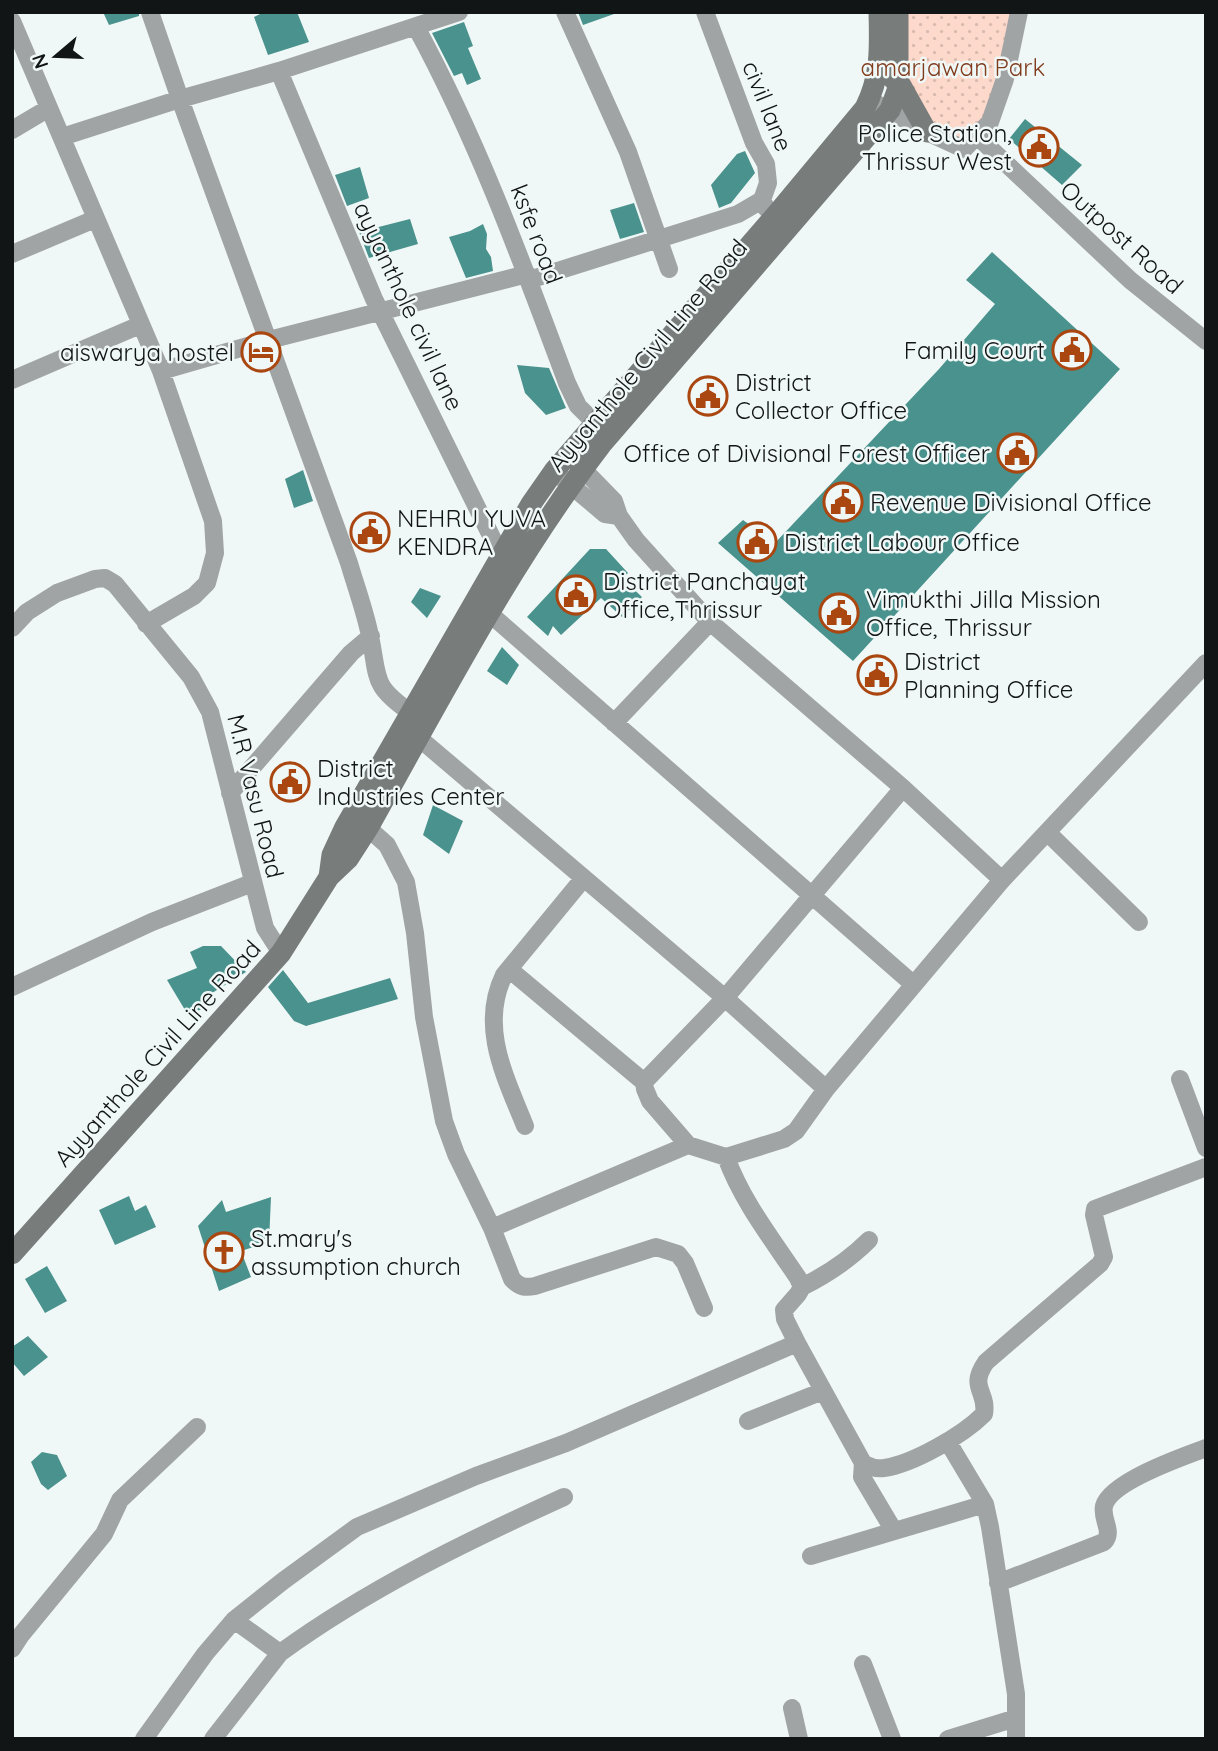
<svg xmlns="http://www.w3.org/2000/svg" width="1218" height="1751" font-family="Quicksand,sans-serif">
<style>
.green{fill:url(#green-dots)}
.building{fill:#49928d}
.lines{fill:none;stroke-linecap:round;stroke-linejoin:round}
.street{stroke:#a1a4a4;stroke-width:18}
.secondary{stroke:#787d7c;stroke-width:21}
.labels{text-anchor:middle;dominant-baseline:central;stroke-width:5;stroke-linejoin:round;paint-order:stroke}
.park-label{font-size:24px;fill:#813d1e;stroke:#f0f8f7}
.street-label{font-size:24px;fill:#121515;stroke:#f0f8f7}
.poi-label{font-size:24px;fill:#121515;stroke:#f0f8f7;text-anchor:start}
</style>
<defs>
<pattern id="green-dots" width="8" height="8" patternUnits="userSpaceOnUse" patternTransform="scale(1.75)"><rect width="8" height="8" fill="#fcd9cb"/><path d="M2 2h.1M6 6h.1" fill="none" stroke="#d7b9ad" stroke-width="1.8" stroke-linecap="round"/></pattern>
</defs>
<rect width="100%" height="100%" fill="#f0f8f7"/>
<!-- green -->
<path class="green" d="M898 12H1018L1005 79 965 149 928 131 900 81Z"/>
<!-- building -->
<path class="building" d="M103 12H139V16L109 25Z
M264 12H297L309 42 268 55 254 17Z
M578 12H614V14L583 25Z
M464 22 473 46 468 48 481 79 467 85 462 73 454 76 432 33Z
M1025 119 1082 165 1062 185 1009 139Z
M745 151 755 173 731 203 719 208 711 185 737 154Z
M360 167 369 198 347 206 335 175Z
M634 203 644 232 620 239 610 210Z
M410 219 418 244 369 258 359 232Z
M483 224 487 234 486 249 491 257 493 271 466 278 449 237 470 231Z
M992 252 1120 369 853 661 718 543 743 520 775 543 939 369 995 304 966 280Z
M517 365 549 368 566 408 546 415 525 393Z
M303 470 313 501 294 508 285 479Z
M590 549H606L628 573 622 578 642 597 622 617 601 598 561 635 553 626 548 636 527 617Z
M420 588 441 596 427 618 411 602Z
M502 647 519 665 507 685 487 671Z
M433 805 463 821 449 854 423 835Z
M203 946H221L246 972 204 998 209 1006 188 1015 167 980 197 968 190 952Z
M283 970 308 1003 390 978 398 999 306 1026 294 1021 268 987Z
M129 1196 135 1211 146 1205 156 1227 115 1245 99 1210Z
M271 1197 269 1242 241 1251 251 1277 219 1291 198 1226 222 1200 226 1212Z
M47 1266 67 1301 45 1313 25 1279Z
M28 1336 48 1357 24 1376 12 1362V1347Z
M42 1452 57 1455 67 1476 48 1490 41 1484 31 1462Z"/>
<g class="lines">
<!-- street -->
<path class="street" d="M150 12 180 99 279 71 459 12
M565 12 628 152 669 269
M705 12 754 143 766 164 768 183 762 200 766 208
M12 21 161 371 213 521 215 553 207 583 194 596 146 624
M416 27C478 141 522 262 567 383L578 406 595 423
M279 71 374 299 502 558
M870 100 927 132 964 149 990 122 1005 79 1019 12
M12 130 49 108
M62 137 180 99 349 563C356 587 365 611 370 636 379 679 371 685 411 713
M978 137 1130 280 1206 341
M12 254 95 219
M529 280 738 214 762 200
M161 371 269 340 527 274
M12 380 140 325
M554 471 605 514 619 516
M489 613 913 984
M12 628 27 612 57 593 95 579 105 578 115 584 191 677 210 712 265 928 281 953
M614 723 710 622
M408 732 419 738 725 998 644 1082 645 1089 650 1101 688 1145 726 1157 784 1139 796 1131 826 1089 1002 880 903 788 710 622 636 540 619 516 614 501 575 461
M230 793 351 653 371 636
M368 828 387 845 406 882 415 933 424 1017 444 1121 456 1154 492 1228 512 1279C519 1287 525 1288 535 1286L656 1247 678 1254 685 1263 704 1308
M1047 832 1139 922
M1002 880 1206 663
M510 970 644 1082
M12 987 152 922 252 883
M1180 1079 1206 1148
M826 1089 725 998 903 788
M525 1126C505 1076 479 1027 504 975L583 879
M492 1228 688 1145
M802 1287C828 1274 849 1260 869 1240
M797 1343 863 1463C870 1467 875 1469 884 1468 913 1464 963 1435 984 1414 988 1391 968 1388 986 1362L1100 1264 1104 1257 1094 1215 1095 1209 1206 1167
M748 1421 823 1391
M948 1442 985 1504 990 1527 1016 1694V1739
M863 1463 862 1477 894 1531
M811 1556 985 1504
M998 1583 1104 1542C1114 1531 1101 1520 1104 1506 1110 1482 1184 1456 1206 1448
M234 1620 280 1653C368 1589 465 1542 564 1497
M12 1649 21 1635 104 1534 120 1500 197 1427
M863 1664 892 1739
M792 1708 799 1739
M144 1739 205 1654 234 1620 283 1581 357 1527 476 1476 566 1443 797 1343 785 1319 784 1310 798 1294 802 1287 798 1278C772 1239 742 1201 726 1157
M213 1739 280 1653
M948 1739 1016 1718"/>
<!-- secondary -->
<path class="secondary" d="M893 79 898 80 927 132
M329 877 332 855 345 827 531 504 554 471 781 209 865 108C881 77 880 47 879 12
M12 1254 281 953 329 877 348 859 368 828C441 698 510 564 601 445L890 110 897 91 898 80V12"/>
</g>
<!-- icons -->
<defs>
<g id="civic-ring" transform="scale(2.0125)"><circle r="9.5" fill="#f0f8f7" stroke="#aa4610" stroke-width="1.5"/><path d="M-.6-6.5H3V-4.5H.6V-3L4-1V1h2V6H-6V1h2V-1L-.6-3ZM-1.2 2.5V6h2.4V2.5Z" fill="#aa4610"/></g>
<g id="hotel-ring" transform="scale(2.0125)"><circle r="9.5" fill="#f0f8f7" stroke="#aa4610" stroke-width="1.5"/><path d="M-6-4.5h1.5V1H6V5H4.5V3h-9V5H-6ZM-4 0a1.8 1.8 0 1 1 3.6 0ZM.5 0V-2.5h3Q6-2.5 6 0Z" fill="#aa4610"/></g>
<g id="church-ring" transform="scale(2.0125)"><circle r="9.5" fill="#f0f8f7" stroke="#aa4610" stroke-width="1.5"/><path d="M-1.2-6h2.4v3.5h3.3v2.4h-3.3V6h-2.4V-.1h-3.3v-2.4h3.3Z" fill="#aa4610"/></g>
</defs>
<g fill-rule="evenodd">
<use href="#civic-ring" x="1039" y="147"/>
<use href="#civic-ring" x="1072" y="350"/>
<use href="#hotel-ring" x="261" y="352"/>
<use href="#civic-ring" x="708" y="396"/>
<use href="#civic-ring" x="1017" y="453"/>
<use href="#civic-ring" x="843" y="502"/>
<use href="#civic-ring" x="370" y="532"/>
<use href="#civic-ring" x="757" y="542"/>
<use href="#civic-ring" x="576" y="595"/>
<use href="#civic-ring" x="839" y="613"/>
<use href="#civic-ring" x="877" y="675"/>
<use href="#civic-ring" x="290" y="782"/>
<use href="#church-ring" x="224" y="1252"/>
</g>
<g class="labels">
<!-- park labels -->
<g class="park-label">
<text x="953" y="67">amarjawan Park</text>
</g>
<!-- street labels -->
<g class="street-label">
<text transform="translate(768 106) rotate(68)">civil lane</text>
<text transform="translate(537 234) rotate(69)">ksfe road</text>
<text transform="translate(1122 237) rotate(42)">Outpost Road</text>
<text transform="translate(409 306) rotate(65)">ayyanthole civil lane</text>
<text transform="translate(647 355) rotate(-50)">Ayyanthole Civil Line Road</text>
<text transform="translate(256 796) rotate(76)">M.R Vasu Road</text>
<text transform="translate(157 1053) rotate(-48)">Ayyanthole Civil Line Road</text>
</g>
<!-- poi labels -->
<g class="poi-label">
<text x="1012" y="133" text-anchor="end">Police Station,<tspan x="1012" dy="28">Thrissur West</tspan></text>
<text x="1045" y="350" text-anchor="end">Family Court</text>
<text x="234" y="352" text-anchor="end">aiswarya hostel</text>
<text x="735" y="382">District<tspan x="735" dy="28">Collector Office</tspan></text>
<text x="990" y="453" text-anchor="end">Office of Divisional Forest Officer</text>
<text x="870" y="502">Revenue Divisional Office</text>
<text x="397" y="518">NEHRU YUVA<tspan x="397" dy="28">KENDRA</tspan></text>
<text x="784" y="542">District Labour Office</text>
<text x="603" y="581">District Panchayat<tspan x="603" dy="28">Office,Thrissur</tspan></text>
<text x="866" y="599">Vimukthi Jilla Mission<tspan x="866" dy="28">Office, Thrissur</tspan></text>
<text x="904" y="661">District<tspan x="904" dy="28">Planning Office</tspan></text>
<text x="317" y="768">District<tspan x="317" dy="28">Industries Center</tspan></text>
<text x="251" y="1238">St.mary's<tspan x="251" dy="28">assumption church</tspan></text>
</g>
</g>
<!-- border -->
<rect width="1218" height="1751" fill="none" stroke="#121515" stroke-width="28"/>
<!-- north arrow -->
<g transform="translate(56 56) rotate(251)" stroke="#f0f8f7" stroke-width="5" paint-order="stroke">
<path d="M0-5L12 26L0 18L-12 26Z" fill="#121515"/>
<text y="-10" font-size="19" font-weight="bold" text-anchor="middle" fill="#121515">N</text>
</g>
</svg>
